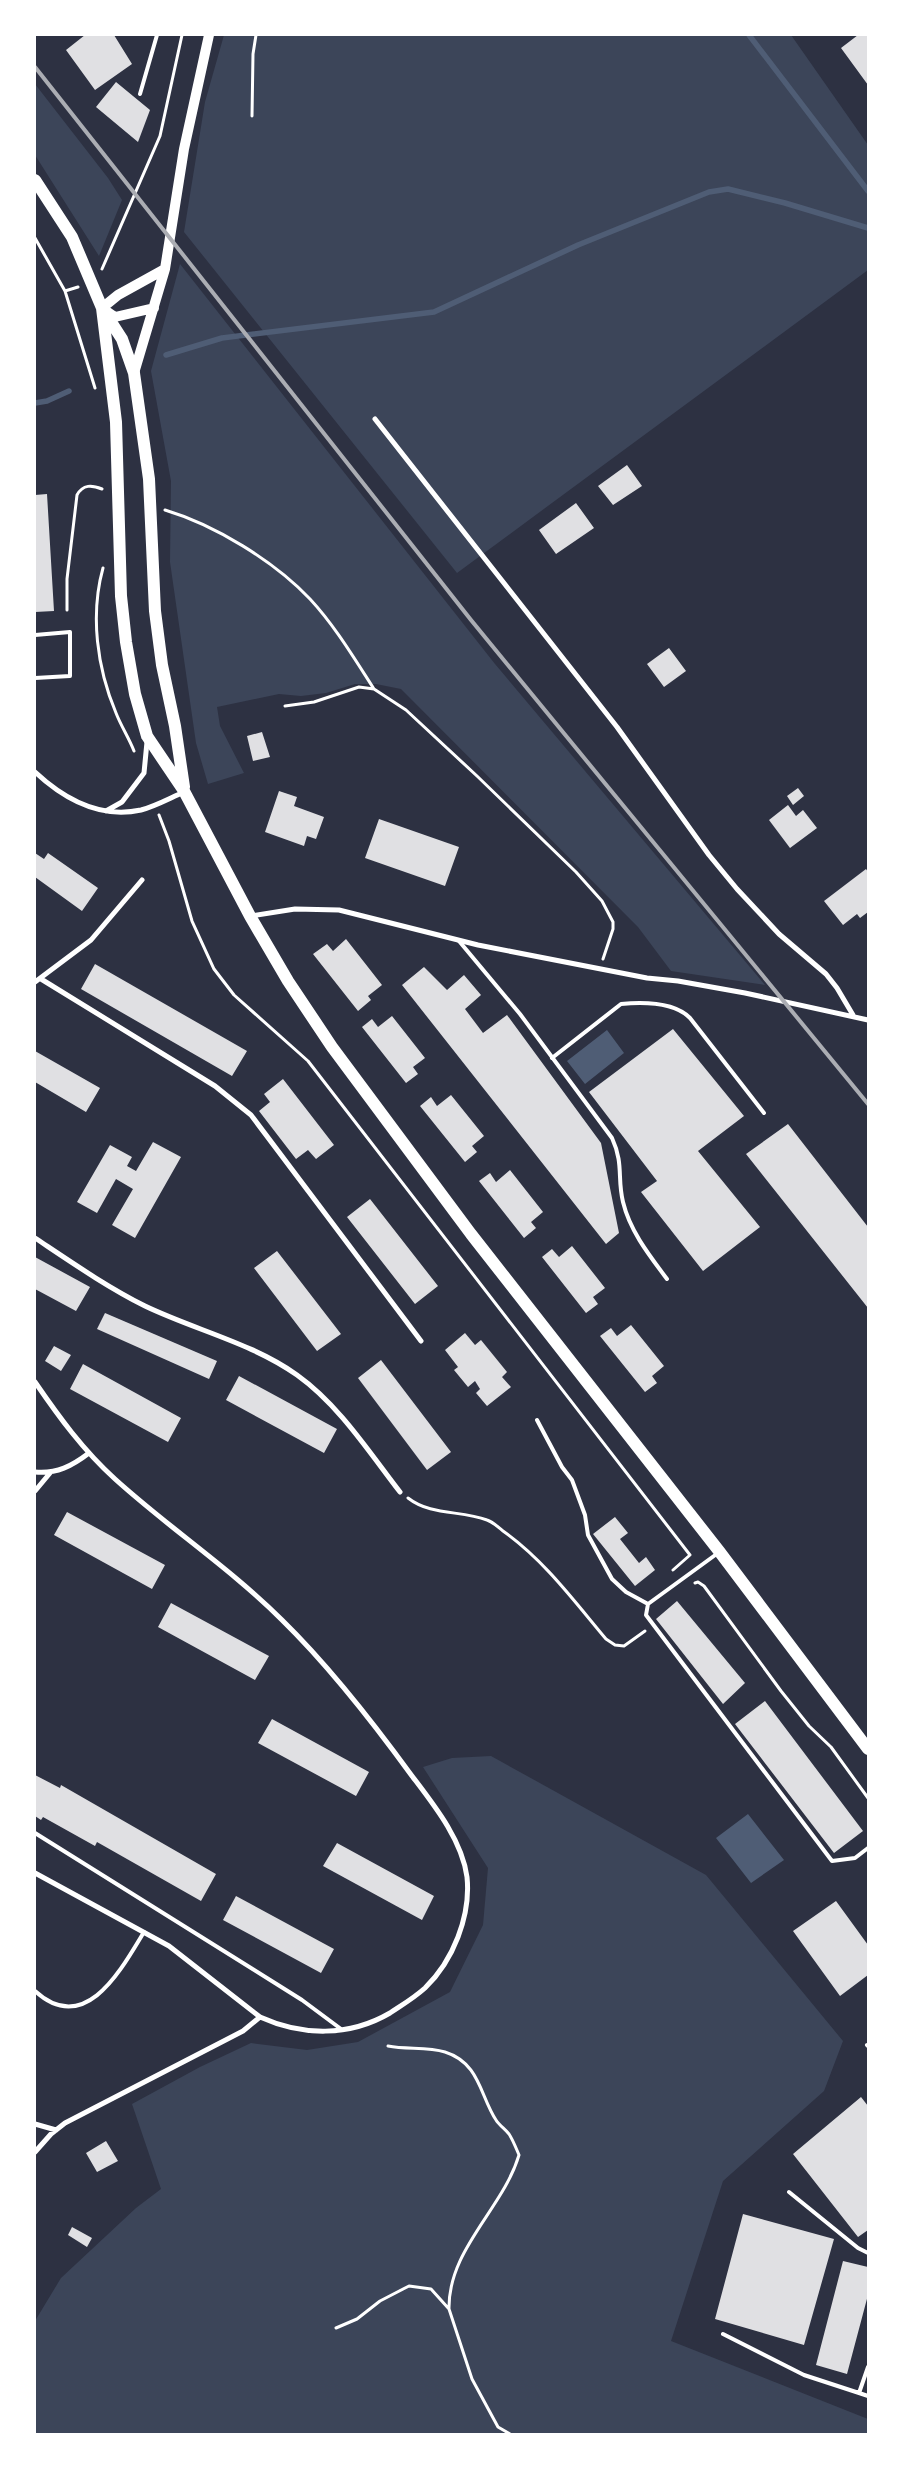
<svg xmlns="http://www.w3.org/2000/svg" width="903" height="2469" font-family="'Roboto Condensed',sans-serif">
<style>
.green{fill:#3c4559}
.water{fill:#4f5d75}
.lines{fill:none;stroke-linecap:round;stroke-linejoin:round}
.stream{stroke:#4f5d75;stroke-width:5.5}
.building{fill:#e0e0e3}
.path{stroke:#fff;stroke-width:3}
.service{stroke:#fff;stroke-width:4}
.minor{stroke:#fff;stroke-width:5}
.secondary{stroke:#fff;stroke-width:10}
.primary{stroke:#fff;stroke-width:12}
.rail{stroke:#abadb3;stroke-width:4}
</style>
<rect width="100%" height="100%" fill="#2d3142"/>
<!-- green -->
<path class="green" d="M224 35H791L868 145V270L457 573 184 232 205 102Z
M35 84 108 178 122 200 99 256 35 155Z
M180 264 495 664 765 985 671 971 638 927 401 689 376 684H355L326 693 301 696 279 694 217 707 220 726 244 773 208 784 196 743 170 562 171 481 151 371Z
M491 1756 706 1875 843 2041 824 2091 723 2181 671 2341 868 2419V2434H35V2321L61 2278 136 2208 161 2189 132 2104 200 2067 251 2043 307 2050 358 2042 450 1992 483 1925 488 1868 423 1767 452 1758Z"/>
<!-- water -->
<path class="water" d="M607 1030 624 1053 585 1084 567 1061Z
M748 1814 784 1860 751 1883 716 1838Z"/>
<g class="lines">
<!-- stream -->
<path class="stream" d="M749 35 868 191
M166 355 222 338 434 312 578 245 709 192 728 189 785 203 868 228
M35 403 47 401 69 391"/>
</g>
<!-- building -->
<path class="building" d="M85 35H114L132 64 95 90 66 50Z
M858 35H868V85L841 48Z
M116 82 150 110 138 142 96 107Z
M627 465 642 486 613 505 598 486Z
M47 494 54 611 35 612V495Z
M576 503 594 528 556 554 539 530Z
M669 648 686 671 664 687 647 664Z
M262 732 270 757 253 761 247 736Z
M798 788 804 796 793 805 787 796Z
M279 791 297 797 294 806 324 817 316 839 307 836 304 846 265 832Z
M788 805 796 816 803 810 817 828 790 848 769 820Z
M379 819 459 847 445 886 365 858Z
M35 853 44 859 48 853 98 888 82 911 35 877Z
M866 869 868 872V912L860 918 857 914 843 925 824 901Z
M346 939 382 985 368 996 371 1000 358 1011 313 954 327 944 333 951Z
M95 964 247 1051 232 1076 81 989Z
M424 967 447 990 464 975 481 995 465 1009 483 1033 507 1015 601 1143 619 1233 606 1244 402 985Z
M392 1016 425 1058 413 1067 418 1074 406 1083 362 1027 372 1019 378 1027Z
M673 1029 744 1116 698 1151 760 1227 703 1271 641 1192 657 1181 589 1092Z
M35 1051 100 1088 86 1112 35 1082Z
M283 1079 334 1145 316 1159 308 1150 296 1159 259 1111 270 1102 264 1094Z
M451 1095 484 1136 472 1146 477 1152 465 1162 420 1106 431 1097 437 1106Z
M788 1124 868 1227V1308L746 1154Z
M153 1142 181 1157 135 1238 112 1225 133 1189 116 1179 97 1213 77 1202 110 1145 132 1157 127 1166 136 1171Z
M510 1170 543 1212 531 1222 536 1228 524 1238 479 1181 490 1173 496 1182Z
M370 1199 438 1286 415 1304 347 1217Z
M572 1246 605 1288 593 1297 598 1304 586 1313 542 1257 552 1249 559 1257Z
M277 1251 341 1334 317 1351 254 1268Z
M35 1257 90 1287 76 1311 35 1289Z
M105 1313 217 1361 209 1379 97 1329Z
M631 1325 664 1366 652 1376 657 1383 645 1392 600 1336 611 1328 617 1336Z
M465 1333 475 1345 481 1340 507 1372 502 1377 511 1387 487 1406 476 1393 480 1389 475 1381 468 1387 454 1370 458 1367 445 1350Z
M54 1346 71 1355 61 1371 45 1361Z
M381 1360 451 1452 427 1470 358 1378Z
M83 1364 181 1418 168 1442 70 1389Z
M239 1376 337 1429 324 1453 226 1400Z
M67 1512 165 1565 152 1589 54 1535Z
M615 1517 628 1533 620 1539 639 1563 646 1557 655 1570 635 1586 593 1534Z
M677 1601 745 1683 723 1704 656 1619Z
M171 1603 269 1656 255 1680 158 1627Z
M765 1701 863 1831 834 1853 735 1724Z
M272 1719 369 1772 356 1796 258 1743Z
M35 1775 60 1788 61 1785 216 1874 201 1901 97 1842 95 1846 43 1817 41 1820 35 1816Z
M337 1843 434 1896 422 1920 323 1866Z
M236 1896 334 1949 321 1973 223 1920Z
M836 1901 868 1945V1975L840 1996 793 1931Z
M861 2097 868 2106V2230L858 2237 793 2154Z
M106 2141 118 2161 97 2172 86 2153Z
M743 2214 834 2239 804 2345 715 2319Z
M72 2227 92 2238 87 2247 68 2235Z
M843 2261 868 2267V2295L847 2374 816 2365Z"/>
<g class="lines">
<!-- path -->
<path class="path" d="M252 116 253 54 256 35
M35 238 65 291 95 388
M102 269 160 136 182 35
M65 291 78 287
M165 510C215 525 274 561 310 599 335 626 354 658 374 689
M103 568C90 615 97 668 116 713 121 726 129 738 134 751
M67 610V579L77 495C83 484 92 485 102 489
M285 706 314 702 359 687 374 689 406 710 477 776 576 872 602 901 613 922V929L603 959
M159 815 169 841 192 921 214 969 234 995 308 1061 690 1555 673 1570
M408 1498C431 1516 461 1510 487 1520 493 1522 498 1527 503 1531 544 1560 574 1601 606 1639L615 1645 624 1646 645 1631
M695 1583 698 1582 704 1586 781 1691 809 1726 831 1747 868 1798
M388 2046C407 2050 427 2046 445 2052 480 2063 480 2096 496 2120 499 2125 505 2129 509 2134 513 2140 516 2148 519 2155 503 2209 448 2249 449 2309
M336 2328 357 2319 380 2301 409 2286 431 2289 449 2309 472 2379 498 2427 510 2434"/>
<!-- service -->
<path class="service" d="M140 94 157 35
M35 635 70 632V676L35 678
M459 941 520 1014 612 1138C624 1164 617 1178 623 1202 630 1231 649 1255 667 1279
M552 1058 621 1004C643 1002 674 1002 690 1018L764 1113
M537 1420 562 1467 572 1480 585 1515 588 1535 612 1579 626 1592 648 1604
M718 1553 648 1604 646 1615 832 1861 855 1858 868 1848
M35 1833 302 2000 341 2029
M35 1991C85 2037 121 1970 144 1932
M867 2045 868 2046
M789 2192 858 2248 868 2253
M723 2334 804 2375 859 2393
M868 2367 859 2393 868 2396"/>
<!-- minor -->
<path class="minor" d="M375 419 617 727 709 855 737 889 779 934 826 974 837 988 853 1015
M35 772C64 799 100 819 141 810 156 806 170 798 184 792
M106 811 122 802 144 773 147 742
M251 916 295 909 339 910 478 945 647 978 678 981 745 993 868 1020
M41 979 215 1086 251 1115 421 1341
M35 982 91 940 142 880
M35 1238C71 1262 107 1287 145 1306 195 1330 252 1343 297 1375 339 1405 369 1452 400 1492
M35 1382C59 1417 83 1450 115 1479 169 1528 230 1568 282 1620 330 1667 372 1721 412 1776 434 1805 462 1840 467 1877 471 1916 453 1961 425 1988 414 1998 402 2005 390 2013 349 2037 302 2036 260 2017L169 1946 35 1873
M35 1472C57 1474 72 1466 89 1453
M35 1491 50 1473
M35 2124 56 2130
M35 2152 51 2134 65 2123 243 2031 260 2017"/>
<!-- secondary -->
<path class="secondary" d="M154 308 115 317 102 308 118 295 165 269
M134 373 165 269 184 149 209 35"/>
<!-- primary -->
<path class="primary" d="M35 180 72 237 102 308 122 339 134 373 149 479 155 611 162 665 175 726 184 787
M102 308 116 422 121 596 126 642 135 694 147 736 184 791 250 916 288 981 332 1047 471 1234 719 1551 868 1749"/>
<!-- rail -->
<path class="rail" d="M35 67 471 620 868 1104"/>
</g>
<!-- border -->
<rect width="903" height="2469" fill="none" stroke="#ffffff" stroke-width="72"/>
</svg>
